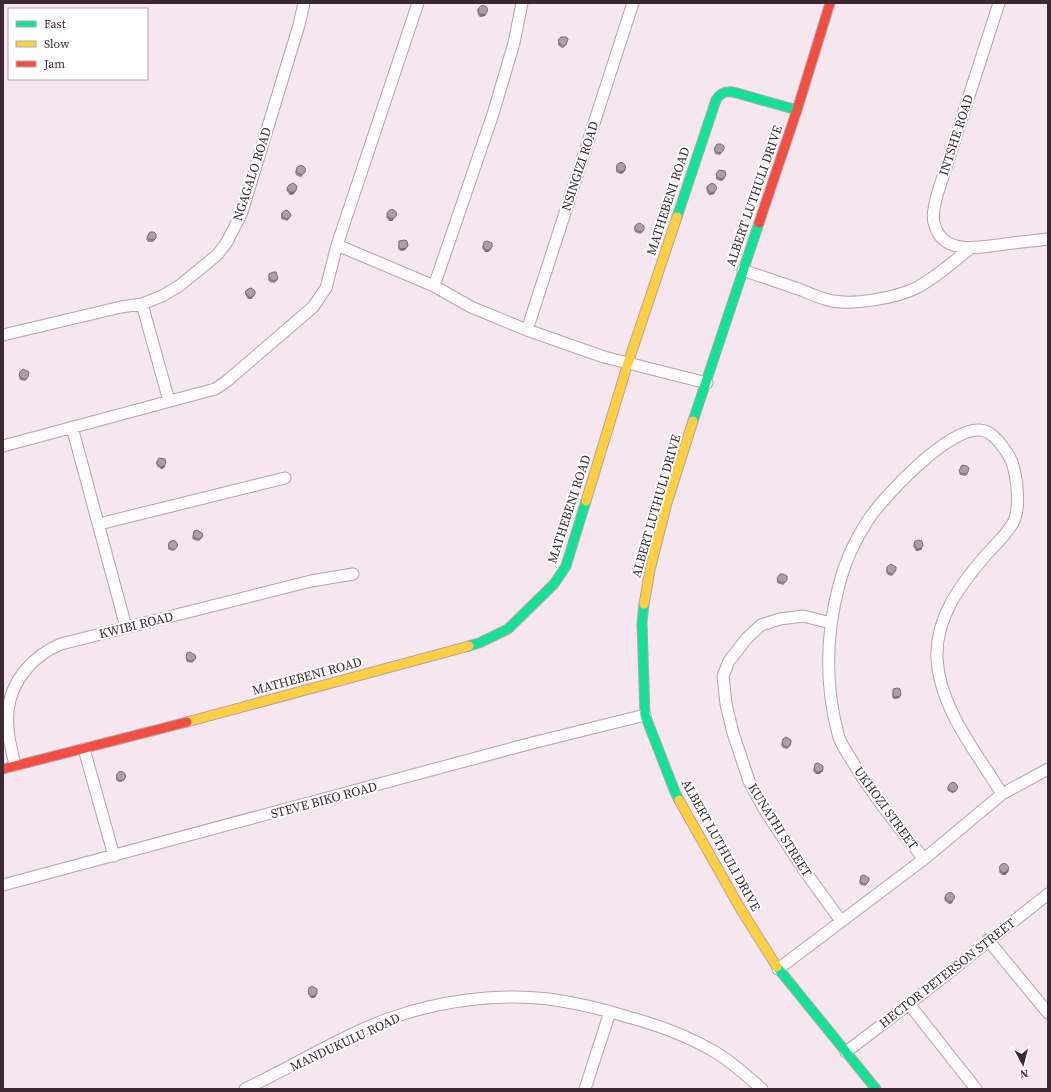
<svg xmlns="http://www.w3.org/2000/svg" width="1051" height="1092" font-family="'Source Serif 4',serif">
<style>
.lines{fill:none;stroke-linecap:round;stroke-linejoin:round}
.street-casing{stroke:#b4a5ad;stroke-width:13}
.fast-casing{stroke:#b4a5ad;stroke-width:11}
.slow-casing{stroke:#b4a5ad;stroke-width:11}
.jam-casing{stroke:#b4a5ad;stroke-width:11}
.street{stroke:#fefbfc;stroke-width:11}
.fast{stroke:#16e098;stroke-width:9}
.slow{stroke:#ffcf43;stroke-width:9}
.jam{stroke:#f24e42;stroke-width:9}
.wall{fill:#988690}
.shaded-wall{fill:#7c6d75}
.building{fill:#b19ca7;stroke:#7c6d75}
.labels{text-anchor:middle;dominant-baseline:central;stroke-width:4;stroke-linejoin:round;paint-order:stroke}
.street-label{font-size:13px;fill:#3c2a33;stroke:#fff}
</style>
<rect width="100%" height="100%" fill="#f6e6ee"/>
<g class="lines">
<!-- street casing -->
<g class="street-casing">
<path id="street" d="M999 3 937 195C935 205 931 216 935 226 944 256 982 247 1005 244 1019 242 1034 241 1048 239
M337 245 434 286 471 307 527 330 604 357 707 383
M743 270C762 277 782 283 801 290 811 294 821 299 833 301 854 305 894 298 914 289 935 279 952 262 971 248
M434 286 493 114 514 43 522 3
M142 304 169 401
M527 330 633 3
M3 335 121 307 142 304 162 296 179 286 217 255 227 242 242 212 299 25 304 3
M72 427 126 627
M3 446 215 389 227 381 313 307 326 288 337 245 418 3
M99 524 285 478
M831 623 803 616 780 619 761 625 747 638 729 661 723 676 726 704 733 733 749 781 764 809 804 870 841 921
M84 749 114 856
M15 765C11 748 6 729 8 711 11 680 34 655 61 644L311 581 353 574
M924 859C898 826 872 795 851 759 846 751 840 743 838 734 825 685 826 634 839 585 845 561 855 540 868 520 885 495 948 428 980 430 988 430 994 436 999 442 1004 448 1009 455 1012 462 1017 478 1021 508 1013 523 1006 535 995 545 986 555 960 585 935 618 937 659 940 709 977 753 1002 794
M3 885 532 743 645 715
M988 940 1048 1013
M778 969 924 859 1002 794 1048 769
M909 1004 976 1089
M846 1052 909 1004 1048 894
M245 1089C292 1067 339 1037 388 1019 438 1001 496 993 549 999 576 1003 603 1009 628 1017 658 1025 688 1036 715 1052 732 1062 747 1076 762 1089
M585 1089 610 1012"/>
</g>
<!-- fast casing -->
<g class="fast-casing">
<path id="fast" d="M677 217 716 100C720 93 725 91 733 92L797 110
M693 421 759 223
M644 604 642 623 645 715 675 792 679 800
M469 646 479 643 508 629 554 584 566 566 586 501
M777 967 876 1089"/>
</g>
<!-- slow casing -->
<g class="slow-casing">
<path id="slow" d="M586 501 628 363 677 217
M644 604 650 570 667 503 693 421
M187 722 469 646
M679 800 740 908 777 967"/>
</g>
<!-- jam casing -->
<g class="jam-casing">
<path id="jam" d="M759 223 797 110 830 3
M3 769 187 722"/>
</g>
<!-- street -->
<use href="#street" class="street"/>
<!-- fast -->
<use href="#fast" class="fast"/>
<!-- slow -->
<use href="#slow" class="slow"/>
<!-- jam -->
<use href="#jam" class="jam"/>
</g>
<!-- wall -->
<path class="wall" d="M478 8 487 12 485 16 480 17 478 15 477 10Z
M558 40 565 47 562 48 558 45Z
M717 144 724 149 723 151 720 155 715 154 714 151Z
M618 164 626 169 623 173 620 174 616 172V169Z
M297 167 303 176 300 177 296 175 295 172Z
M716 174 725 178 723 180 720 181 716 179Z
M289 185 294 194 290 195 286 190Z
M707 186 716 189 714 194 709 195 707 192 706 188Z
M387 212 396 215 395 217 392 221H389L386 217Z
M282 213 290 218 287 221 281 219V215Z
M635 226 643 232 640 234 635 232 634 228Z
M150 232 156 238 155 240 153 242H148L146 239Z
M399 241 408 246 405 250 401 251 398 249Z
M484 242 492 247 491 249 488 252H485L482 248Z
M269 274 278 278V280L274 283 270 282 268 280Z
M245 292 254 296 251 299H248L245 294Z
M20 372 28 377 27 379 25 381 20 380 19 377Z
M157 461 165 465 164 468 161 469 157 466 156 463Z
M962 465 968 474 965 476 960 475 959 473Z
M194 531 203 536 202 538 199 541 194 540 192 538Z
M170 541 175 550 172 551 168 549V546Z
M915 541 922 548 921 550 916 551 913 546Z
M887 567 896 570 895 572 892 576 888 575 886 572Z
M777 578 787 580 786 582 783 585 777 583Z
M187 653 196 658 195 660 192 663 187 662 186 660Z
M893 689 901 696 899 698 894 699 892 697Z
M783 739 791 743V745L787 749 783 748 781 745Z
M815 764 823 771 819 774H816L813 771Z
M116 775 125 779 123 781 119 782 116 780Z
M948 786 957 790 955 792 952 793 948 791 947 788Z
M1000 867 1009 870 1008 872 1005 875H1002L999 872Z
M861 876 868 883 865 886 861 885 859 883Z
M945 896 953 900 952 903 949 904 945 901 944 898Z
M309 988 316 996 314 998H311L308 994Z"/>
<!-- shaded-wall -->
<path class="shaded-wall" d="M487 12 485 16 480 17 481 15Z
M626 169 623 173 620 174 621 172Z
M726 175 723 180 720 181 721 179Z
M297 188 294 194 290 195V192Z
M716 189 714 194 709 195 710 193Z
M396 215 395 217 392 221H389L390 219Z
M408 246 405 250 401 251V249Z
M492 247 491 249 488 252H485L486 250Z
M255 294 254 296 251 299H248L249 297Z
M166 463 164 468 161 469V467Z
M923 546 921 550 916 551 917 549Z
M901 694 899 698 894 699 895 697Z
M823 769V771L819 774H816L817 772Z
M126 777 123 781 119 782 120 780Z
M957 788 955 792 952 793V791Z
M1009 870 1008 872 1005 875H1002L1003 873Z
M954 898 952 903 949 904V902Z
M317 994 316 996 314 998H311V996Z"/>
<!-- building -->
<path class="building" d="M478.5 10a4.5 4.5 0 1 1 9 0a4.5 4.5 0 1 1-9 0Z
M561 37H566L568 39 566 45 563 46 559 43 558 40Z
M717 144H721L724 146V149L721 153 716 152 714 149Z
M616.5 167a4.5 4.5 0 1 1 9 0a4.5 4.5 0 1 1-9 0Z
M296.5 170a4.5 4.5 0 1 1 9 0a4.5 4.5 0 1 1-9 0Z
M719 170 725 171 726 175 724 178 721 179 717 177 716 174Z
M293 183 296 185 297 188 295 192H290L287 188 289 185Z
M707.5 188a4.5 4.5 0 1 1 9 0a4.5 4.5 0 1 1-9 0Z
M387.5 214a4.5 4.5 0 1 1 9 0a4.5 4.5 0 1 1-9 0Z
M287 210 290 213 291 216 287 219 282 217V213L284 211Z
M640 223 644 226V230L641 232 635 230V226L637 224Z
M150 232H154L156 234V238L153 240 149 239 147 237Z
M404 240 407 241 408 246 406 248 401 249 399 247V241Z
M487 241 492 243V247L489 250H486L483 246 484 242Z
M273 272H276L278 278 275 281 271 280 269 277V274Z
M251 288 255 291V294L252 297H249L245 292 248 289Z
M23 369 29 372 28 377 26 379 21 378 19 375 20 372Z
M159 458 165 459 166 463 164 466 161 467 157 464V461Z
M962 465 967 466 969 468 968 472 966 474 961 473 959 471Z
M197 530 202 533 203 536 199 539 195 538 193 536 194 531Z
M919 540 922 541 923 546 921 548 917 549 914 544 915 541Z
M168.5 545a4.5 4.5 0 1 1 9 0a4.5 4.5 0 1 1-9 0Z
M891 564 896 567V570L893 574 888 573 887 570V567Z
M780 574H783L787 576V580L784 583 778 581 777 578Z
M190 652 195 655 196 658 192 661 188 660 186 658 187 653Z
M898 688 900 689 901 694 900 696 895 697 893 695V689Z
M786 737 791 740V743L788 747 784 746 782 743 783 739Z
M818 763 823 766V769L820 772H817L814 769 815 764Z
M116.5 776a4.5 4.5 0 1 1 9 0a4.5 4.5 0 1 1-9 0Z
M948.5 787a4.5 4.5 0 1 1 9 0a4.5 4.5 0 1 1-9 0Z
M999.5 868a4.5 4.5 0 1 1 9 0a4.5 4.5 0 1 1-9 0Z
M864 875 869 878V881L866 884 861 883 860 881 861 876Z
M945.5 897a4.5 4.5 0 1 1 9 0a4.5 4.5 0 1 1-9 0Z
M312 986 317 989V994L314 996H311L308 992 309 988Z"/>
<g class="labels">
<!-- street labels -->
<g class="street-label">
<text transform="translate(956 135) rotate(-72)">INTSHE ROAD</text>
<text transform="translate(580 166) rotate(-72)">NSINGIZI ROAD</text>
<text transform="translate(252 174) rotate(-72)">NGAGALO ROAD</text>
<text transform="translate(754 196) rotate(-71)">ALBERT LUTHULI DRIVE</text>
<text transform="translate(668 201) rotate(-72)">MATHEBENI ROAD</text>
<text transform="translate(656 506) rotate(-74)">ALBERT LUTHULI DRIVE</text>
<text transform="translate(569 509) rotate(-72)">MATHEBENI ROAD</text>
<text transform="translate(136 625) rotate(-14)">KWIBI ROAD</text>
<text transform="translate(307 676) rotate(-15)">MATHEBENI ROAD</text>
<text transform="translate(324 800) rotate(-15)">STEVE BIKO ROAD</text>
<text transform="translate(886 808) rotate(54)">UKHOZI STREET</text>
<text transform="translate(780 830) rotate(58)">KUNATHI STREET</text>
<text transform="translate(721 845) rotate(61)">ALBERT LUTHULI DRIVE</text>
<text transform="translate(947 973) rotate(-38)">HECTOR PETERSON STREET</text>
<text transform="translate(345 1042) rotate(-25)">MANDUKULU ROAD</text>
</g>
</g>
<!-- border -->
<rect width="1051" height="1092" fill="none" stroke="#3c2a33" stroke-width="8"/>
<!-- legend -->
<rect x="8" y="8" width="140" height="72" fill="#ffffff" stroke="#b1aaad"/>
<rect x="16" y="21" width="20" height="6" fill="#16e098" stroke="#b1aaad"/>
<text x="44" y="28" font-size="12" fill="#3c2a33">Fast</text>
<rect x="16" y="41" width="20" height="6" fill="#ffcf43" stroke="#b1aaad"/>
<text x="44" y="48" font-size="12" fill="#3c2a33">Slow</text>
<rect x="16" y="61" width="20" height="6" fill="#f24e42" stroke="#b1aaad"/>
<text x="44" y="68" font-size="12" fill="#3c2a33">Jam</text>
<!-- north arrow -->
<g transform="translate(1023 1064) rotate(173)" stroke="#ffffff" stroke-width="3" paint-order="stroke">
<path d="M0-3L7 15L0 10L-7 15Z" fill="#3c2a33"/>
<text y="-6" font-size="11" font-weight="bold" text-anchor="middle" fill="#3c2a33">N</text>
</g>
</svg>
